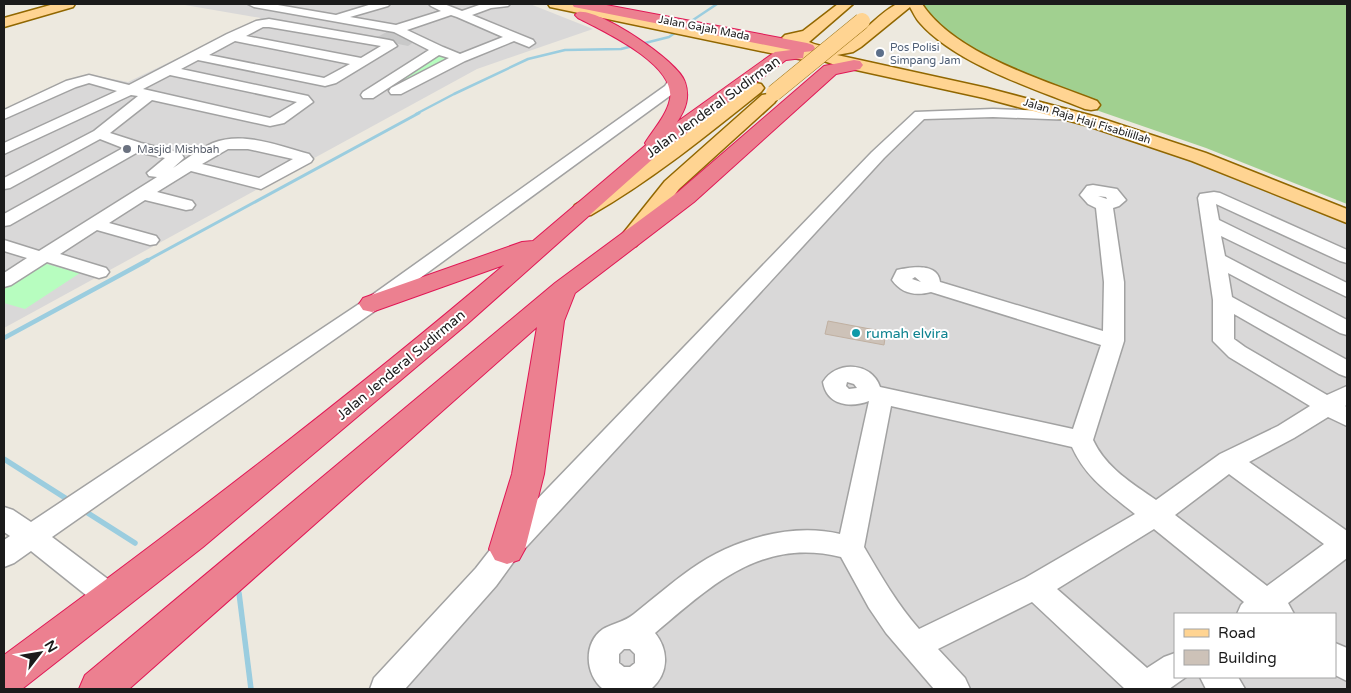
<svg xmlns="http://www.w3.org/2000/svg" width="1351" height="693" font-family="'Varela Round',sans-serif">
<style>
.residential{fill:#d9d8d8;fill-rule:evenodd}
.religious{fill:#c9c9c9}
.forest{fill:#a1d090}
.park{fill:#b7fdbf}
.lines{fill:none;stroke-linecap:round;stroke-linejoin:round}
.stream-far3{stroke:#9bcddf;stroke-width:2.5}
.stream-far2{stroke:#9bcddf;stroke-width:3}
.stream-far1{stroke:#9bcddf;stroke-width:4.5}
.stream{stroke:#9bcddf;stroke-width:5.5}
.building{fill:#cdc2b8;stroke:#c0b0a1}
.minor-casing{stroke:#a2a2a2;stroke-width:3}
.major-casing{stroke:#916700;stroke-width:3}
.highway-casing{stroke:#e01755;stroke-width:2}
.minor{fill:#fff;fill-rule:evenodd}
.major{fill:#ffd492;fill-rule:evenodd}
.highway{fill:#ec8090;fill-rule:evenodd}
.major-bridge-casing{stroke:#916700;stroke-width:17;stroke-linecap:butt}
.major-bridge{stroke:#ffd492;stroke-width:16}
.service-dot{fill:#5c6f8a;stroke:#fff;stroke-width:2}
.worship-dot{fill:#6b7280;stroke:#fff;stroke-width:2}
.culture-dot{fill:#0f9aa8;stroke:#fff;stroke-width:2}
.labels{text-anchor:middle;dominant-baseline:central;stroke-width:4;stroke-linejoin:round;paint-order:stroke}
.far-street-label{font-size:11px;fill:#1b1b1b;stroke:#fff}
.far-service-label{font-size:11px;fill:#4e5e75;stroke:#fff;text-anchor:start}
.far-worship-label{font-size:11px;fill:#5b616d;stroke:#fff;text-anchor:start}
.street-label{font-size:14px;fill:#1b1b1b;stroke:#fff}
.culture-label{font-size:14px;fill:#0d838f;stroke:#fff;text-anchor:start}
</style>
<rect width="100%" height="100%" fill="#ede9df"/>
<!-- residential -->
<path class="residential" d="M179 4H530L593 29 477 69 4 328V111L87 74 128 82 261 18Z
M990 113 1093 121 1265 182 1347 215V689H384L920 116ZM1175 614H1335V677H1175Z"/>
<!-- religious -->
<path class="religious" d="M390 30 415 41 408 46 374 39Z"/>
<!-- forest -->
<path class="forest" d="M921 4H1347V204L1206 148 1067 100 972 55 924 11Z"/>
<!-- park -->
<path class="park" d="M436 52 451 57 391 88 383 86Z
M43 263 80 273 25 309 4 303V288Z"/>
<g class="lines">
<!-- stream-far3 -->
<path class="stream-far3" d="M687 24 717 4
M416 114 454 94 528 59 565 50 621 49 669 37 679 30"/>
<!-- stream-far2 -->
<path class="stream-far2" d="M146 261 419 113"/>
<!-- stream-far1 -->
<path class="stream-far1" d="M4 338 148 260"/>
<!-- stream -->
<path class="stream" d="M4 459 70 501
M83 510 135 543
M239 593 251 689"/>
</g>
<!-- building -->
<path class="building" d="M828 321 886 332 884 345 825 334Z"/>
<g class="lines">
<!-- minor casing -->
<g class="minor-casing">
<path id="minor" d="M248 4H272L336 15 372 4H390L388 6 350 17 396 25 441 11 431 6 429 4H444L462 11 482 4H510L508 6 491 8 472 15 533 40 535 43 529 47 514 41 465 61 401 94H391L389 91 391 88 449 58 439 55 373 98H363L361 95 363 92 429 50 394 32 254 7ZM451 15 457 17 503 37 460 54 443 47 407 30Z
M269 19 389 40 393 41 397 46 336 83 325 86 198 60 181 69 308 96 313 102 284 123 270 126 152 100 110 133 141 143 181 153 184 158 173 168C185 160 199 149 213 143 243 131 279 146 309 154L313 159 311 162 261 189 191 171 157 192 192 201 195 205 192 209 186 210 145 200 109 223 156 236 159 240 156 244 150 245 97 230 60 254 106 268 109 272 106 276 99 278 47 262 11 285 4 287V273L27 258 4 251V240L39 251 157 177 149 176 147 173 165 158 138 152 10 225 4 226V214L123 148 100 139 10 188 4 189V178L94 131 138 96 131 95 4 154V143L117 91 89 83 76 87 4 119V110L66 81 89 75 129 85 227 34 256 21ZM263 27H269L381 46 361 58 246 36ZM235 41 350 64 324 78 209 55ZM170 75 297 102 270 118 143 89ZM228 149H248L293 159 259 178 202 164Z
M676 76 683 80 675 92 379 308 52 537 121 589 125 598 121 607 111 611 101 607 31 551 14 563 4 567V540L10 536 4 532V507L13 510 31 522 365 300 665 86 671 77Z
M993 109 1074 112 1079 113 1081 116 1079 119 1074 120 993 117 924 119 884 158 517 557 496 586 405 689H370L374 678 476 568 497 541 872 152 915 112Z
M1093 185 1117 189 1126 200 1119 206 1113 208 1124 282V341L1093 440C1106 468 1132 483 1156 500L1220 454 1278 426 1310 406 1229 357 1213 341V300L1198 198 1200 194 1214 192 1220 193 1347 250V263L1340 261 1216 204 1219 220 1347 283V297L1221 236 1225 256 1347 320V335L1340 333 1228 273 1232 297 1347 360V377L1339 374 1234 314V339L1245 347 1327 395 1347 386V405L1345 406 1347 407V426L1328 417 1294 438 1249 462 1347 531V558L1288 603 1294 614H1237L1241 605 1244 602 1154 529 1057 589 1147 668 1164 657 1175 653V677H1186L1169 689H1125L1032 602 938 649 965 678 970 689H934L886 633 869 608 841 557C761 537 711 586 655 633 669 650 669 674 651 689H603C585 675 583 643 603 629 614 623 624 622 634 614 653 599 671 583 691 569 731 540 791 522 840 534L869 401C851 408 827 406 823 382 836 360 872 362 880 387L1073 429 1101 345 931 292C916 296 902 294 892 280L897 270C910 267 938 262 940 282L1103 331 1104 282 1096 208 1088 204 1080 195 1087 186ZM1098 196 1106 197 1107 199ZM915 277 921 282 912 279ZM847 382 854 384 857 388 849 389 846 386ZM891 406 1072 447C1086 478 1109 493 1135 514L1025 578 919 629C897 604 881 576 864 547ZM1229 474 1324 544 1267 586 1175 515ZM624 649H630L635 654V663L630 667H624L619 663V654Z
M1335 643 1347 648V681L1335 675Z
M1200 677H1238L1245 689H1206Z"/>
</g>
<!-- major casing -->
<g class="major-casing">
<path id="major" d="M54 4H75L73 7 4 27V18Z
M548 4H572L799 49 794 42 785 41 782 38 785 35 803 31 838 4H853L809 42C849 60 866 21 895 5 901 1 914 4 922 4 955 54 1043 80 1097 101L1100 105 1097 109 1091 110 1085 109C1035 89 956 64 920 23 916 19 913 12 910 7L861 47 853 52 837 55 987 88 1097 117 1206 153 1347 209V223L1192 161 1085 125 984 98 838 66 824 61 818 63 550 7Z
M755 83 761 84 764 88 761 92C706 136 652 180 591 215L583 216 575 215 572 210 575 205 643 164 749 84Z
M768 94 774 95 777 99 774 103 679 189 636 246 628 248 620 246 617 241 665 181 762 95Z"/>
</g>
<!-- highway casing -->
<g class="highway-casing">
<path id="highway" d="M572 4H601L807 43 813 45 815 48 813 51 804 52 803 58 786 60 656 156 466 325 203 547 22 689H4V655C174 530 343 402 504 265L372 312 363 310 359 304 363 298 522 242 533 241 646 145 645 143C653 130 667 115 670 99 676 64 603 31 578 18L575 15 578 12C597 7 679 61 685 82 690 97 686 109 677 122L775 52 791 50 579 8 574 7Z
M854 60 860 61 863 65 860 69 836 74 694 202 575 293 564 321 544 474 525 549 519 560 507 564 495 560 489 549 512 474 537 327 129 689H79L85 675 555 283 678 192 824 66Z"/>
</g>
<!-- minor -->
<use href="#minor" class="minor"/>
<!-- major -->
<use href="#major" class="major"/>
<!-- highway -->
<use href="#highway" class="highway"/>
<!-- major-bridge casing -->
<g class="major-bridge-casing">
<path id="major-bridge" d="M774 93 862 21"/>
</g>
<!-- major-bridge -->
<use href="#major-bridge" class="major-bridge"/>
</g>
<!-- markers -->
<circle class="service-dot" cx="880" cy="53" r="5"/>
<circle class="worship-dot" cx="127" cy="149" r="5"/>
<circle class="culture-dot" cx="856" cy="333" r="5"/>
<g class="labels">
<!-- far-street labels -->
<g class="far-street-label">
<text transform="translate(704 28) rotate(11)">Jalan Gajah Mada</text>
<text transform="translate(1087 121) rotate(17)">Jalan Raja Haji Fisabilillah</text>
</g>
<!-- far-service labels -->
<g class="far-service-label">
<text x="890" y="47">Pos Polisi<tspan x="890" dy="13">Simpang Jam</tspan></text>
</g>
<!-- far-worship labels -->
<g class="far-worship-label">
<text x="137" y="149">Masjid Mishbah</text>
</g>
<!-- street labels -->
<g class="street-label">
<text transform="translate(713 107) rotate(-36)">Jalan Jenderal Sudirman</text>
<text transform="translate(401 365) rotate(-40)">Jalan Jenderal Sudirman</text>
</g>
<!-- culture labels -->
<g class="culture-label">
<text x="866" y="333">rumah elvira</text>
</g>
</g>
<!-- border -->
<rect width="1351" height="693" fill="none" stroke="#1b1b1b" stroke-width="10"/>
<!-- legend -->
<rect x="1174" y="613" width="162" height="65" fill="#ffffff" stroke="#a4a4a4"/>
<rect x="1184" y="629" width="25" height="8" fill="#ffd492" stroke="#a4a4a4"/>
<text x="1218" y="638" font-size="15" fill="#1b1b1b">Road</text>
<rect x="1184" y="650" width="25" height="15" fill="#cdc2b8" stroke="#a4a4a4"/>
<text x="1218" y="663" font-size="15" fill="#1b1b1b">Building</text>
<!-- north arrow -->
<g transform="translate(40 653) rotate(59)" stroke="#ffffff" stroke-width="4" paint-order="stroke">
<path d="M0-4L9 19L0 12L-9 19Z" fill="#1b1b1b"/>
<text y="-8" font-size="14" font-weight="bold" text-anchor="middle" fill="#1b1b1b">N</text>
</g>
</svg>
